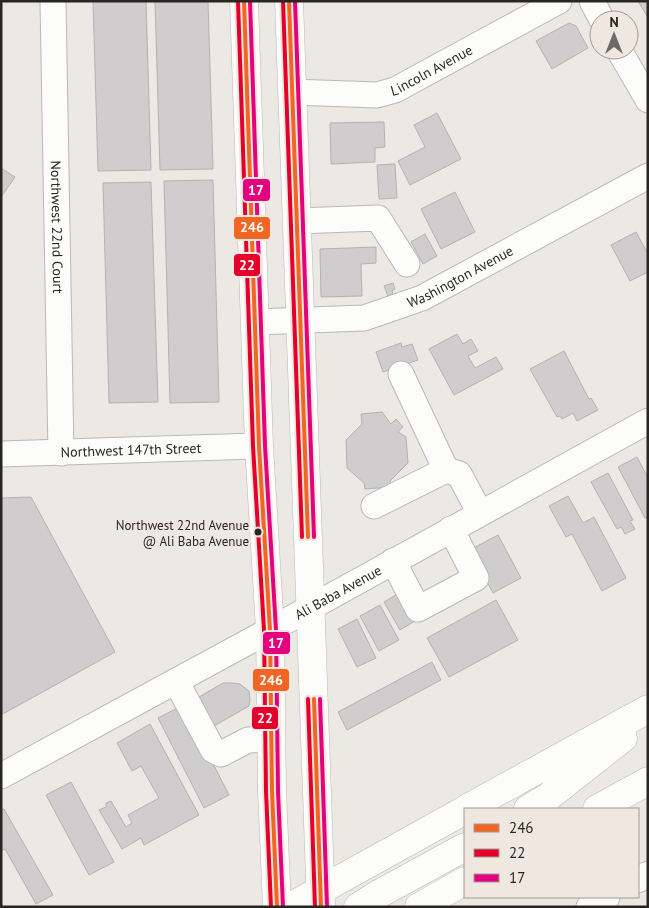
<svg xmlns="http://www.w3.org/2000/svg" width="649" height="908" font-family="'PT Sans',sans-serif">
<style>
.building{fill:#cfcdcd;stroke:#b4b2b1}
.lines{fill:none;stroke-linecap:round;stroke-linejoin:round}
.minor-casing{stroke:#bbb8b5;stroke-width:27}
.major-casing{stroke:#bbb8b5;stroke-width:29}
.minor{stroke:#fcfcfb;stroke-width:25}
.major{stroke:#fcfcfb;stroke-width:28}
.bus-1-casing{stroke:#f0e8e0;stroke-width:8}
.bus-2-casing{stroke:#f0e8e0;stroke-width:8}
.bus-3-casing{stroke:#f0e8e0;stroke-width:8}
.bus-1{stroke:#f26522;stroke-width:4}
.bus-2{stroke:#e4002b;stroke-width:4}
.bus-3{stroke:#e5007d;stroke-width:4}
.bus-dot{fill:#282522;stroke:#f0e8e0;stroke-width:2}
.labels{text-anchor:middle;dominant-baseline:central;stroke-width:4;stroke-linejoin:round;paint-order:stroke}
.bus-label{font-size:13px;fill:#282522;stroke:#f0e8e0;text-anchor:end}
.street-label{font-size:14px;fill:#282522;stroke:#f0e8e0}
.line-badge{stroke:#f0e8e0;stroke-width:2}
.badge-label{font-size:14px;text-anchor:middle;font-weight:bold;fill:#fff}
</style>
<rect width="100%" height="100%" fill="#ece8e4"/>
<!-- building -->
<path class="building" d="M93 1H146L151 170 98 171Z
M155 1H208L213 169 160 170Z
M638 1H648V16H647Z
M569 23 576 26 588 48 552 69 536 41Z
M437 113 461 159 410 185 398 161 425 147 414 125Z
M384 122 385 147 375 148V162L331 164 330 123Z
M395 164 397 198 379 199 377 165Z
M1 168 15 177 1 197Z
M213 180 219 402 170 403 164 181Z
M151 182 158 402 109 403 103 183Z
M455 192 475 232 441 249 421 209Z
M636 232 648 254V272L630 281 611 245Z
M425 234 437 256 423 264 411 242Z
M376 247V263L361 264 362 296 321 297 320 249Z
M393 283 395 289 392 291 393 294 388 296 384 286Z
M457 334 463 344 471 339 478 351 468 356 475 368 496 357 503 369 454 395 429 349Z
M401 343 402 347 412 344 418 360 383 372 376 352Z
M564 351 589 399 591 398 598 410 577 421 573 413 562 419 560 416 557 417 530 369Z
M382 412 391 424 396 419 403 427 398 432 406 437 408 463 390 481 391 487 365 489 364 483 347 468 346 440 362 424 361 414Z
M637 457 648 478V517L645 518 618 467Z
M608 473 633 520 630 521 635 529 625 534 621 527 617 529 591 482Z
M568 496 583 523 594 517 626 578 602 591 572 534 566 537 549 506Z
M31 497 115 652 1 715V498Z
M498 535 521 578 493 593 470 550Z
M399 593 415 621 400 630 384 602Z
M496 600 518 640 449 677 427 638Z
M380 605 399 640 379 651 360 616Z
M357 619 376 658 357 667 338 629Z
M432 662 441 680 347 730 338 712Z
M223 683H233L240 684 249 691 250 700 249 706 214 726 199 697Z
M183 705 229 795 204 808 158 718Z
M150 724 199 815 144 845 141 838 122 849 99 810 106 807V803L111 801 126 827 132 823 128 815 159 798 141 766 132 771 117 743Z
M71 782 114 862 89 875 46 795Z
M4 809 53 895 36 904 5 849 1 851V811Z"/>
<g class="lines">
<!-- minor casing -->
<g class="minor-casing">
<g id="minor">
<path id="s1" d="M53 1 61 453"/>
<path d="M592 1 602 20"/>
<path d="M619 50 648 100"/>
<path id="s2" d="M292 92 377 95 395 90 559 1"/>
<path d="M297 221 378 218 407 264"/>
<path id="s3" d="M255 322 364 318 422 298 648 176"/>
<path id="s4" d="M1 454 259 446"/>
<path d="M446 470 459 474 480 513"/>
<path d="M374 506 446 470 401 374"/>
<path d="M393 561 418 609 476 578 451 529"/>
<path d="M176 681 213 750 221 754 248 740 271 739"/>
<path id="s5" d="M1 776 270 630 648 421"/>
<path d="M638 880 648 874"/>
<path d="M589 907 607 897"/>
</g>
</g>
<!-- major casing -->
<g class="major-casing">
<path id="major" d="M244 1 259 446 270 630 272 791 277 907
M289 1 321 907
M466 809 648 709
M528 809 548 797 623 738
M597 809 648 781
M290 907 465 810
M358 907 377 895 465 847
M419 907 465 881"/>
</g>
<!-- minor -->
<use href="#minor" class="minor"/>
<!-- major -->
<use href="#major" class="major"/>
<!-- bus-1 casing -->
<g class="bus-1-casing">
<path id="bus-1" d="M244 1 259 446 270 630 272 791 277 907
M289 1 308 537
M314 699 321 907"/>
</g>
<!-- bus-2 casing -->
<g class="bus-2-casing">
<path id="bus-2" d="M238 1 253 446 264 630 266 791 271 907
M283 1 302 537
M308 699 315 907"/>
</g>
<!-- bus-3 casing -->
<g class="bus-3-casing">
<path id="bus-3" d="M250 1 265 446 276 630 278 791 283 907
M295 1 314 537
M320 699 327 907"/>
</g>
<!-- bus-1 -->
<use href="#bus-1" class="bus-1"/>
<!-- bus-2 -->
<use href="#bus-2" class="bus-2"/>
<!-- bus-3 -->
<use href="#bus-3" class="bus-3"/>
</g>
<!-- markers -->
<circle class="bus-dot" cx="258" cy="532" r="4.5"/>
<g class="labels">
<!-- bus labels -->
<g class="bus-label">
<text x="249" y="525">Northwest 22nd Avenue<tspan x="249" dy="16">@ Ali Baba Avenue</tspan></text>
</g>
<!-- street labels -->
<g class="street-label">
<text stroke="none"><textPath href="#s2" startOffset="145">Lincoln Avenue</textPath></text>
<text stroke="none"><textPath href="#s1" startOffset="226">Northwest 22nd Court</textPath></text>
<text stroke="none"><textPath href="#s3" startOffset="214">Washington Avenue</textPath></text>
<text stroke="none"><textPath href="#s4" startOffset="130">Northwest 147th Street</textPath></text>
<text stroke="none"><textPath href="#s5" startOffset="384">Ali Baba Avenue</textPath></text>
</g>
</g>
<g class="line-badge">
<rect x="242" y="178" width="29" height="24" rx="5" fill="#e5007d"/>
<rect x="233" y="216" width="38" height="24" rx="5" fill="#f26522"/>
<rect x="233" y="253" width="28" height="24" rx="5" fill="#e4002b"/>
<rect x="262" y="631" width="29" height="24" rx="5" fill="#e5007d"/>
<rect x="252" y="668" width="38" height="24" rx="5" fill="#f26522"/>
<rect x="251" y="706" width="28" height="24" rx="5" fill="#e4002b"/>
</g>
<g class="badge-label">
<text x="256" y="195">17</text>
<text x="252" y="232">246</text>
<text x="247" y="270">22</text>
<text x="276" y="648">17</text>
<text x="271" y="685">246</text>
<text x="265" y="723">22</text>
</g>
<!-- border -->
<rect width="649" height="908" fill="none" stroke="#282522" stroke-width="5"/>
<!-- legend -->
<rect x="464" y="808" width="175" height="90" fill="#f0e8e0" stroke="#a09a94"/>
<rect x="474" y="824" width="25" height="8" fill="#f26522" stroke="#a09a94"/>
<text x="509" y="833" font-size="15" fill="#282522">246</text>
<rect x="474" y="849" width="25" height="8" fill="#e4002b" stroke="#a09a94"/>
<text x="509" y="858" font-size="15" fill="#282522">22</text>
<rect x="474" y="874" width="25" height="8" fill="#e5007d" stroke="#a09a94"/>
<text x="509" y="883" font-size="15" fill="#282522">17</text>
<!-- north arrow -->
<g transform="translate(614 35)"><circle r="24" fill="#f0e8e0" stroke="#a09a94"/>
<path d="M0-4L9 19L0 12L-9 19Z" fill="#6d6966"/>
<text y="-8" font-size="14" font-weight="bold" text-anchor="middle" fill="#282522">N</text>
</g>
</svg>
